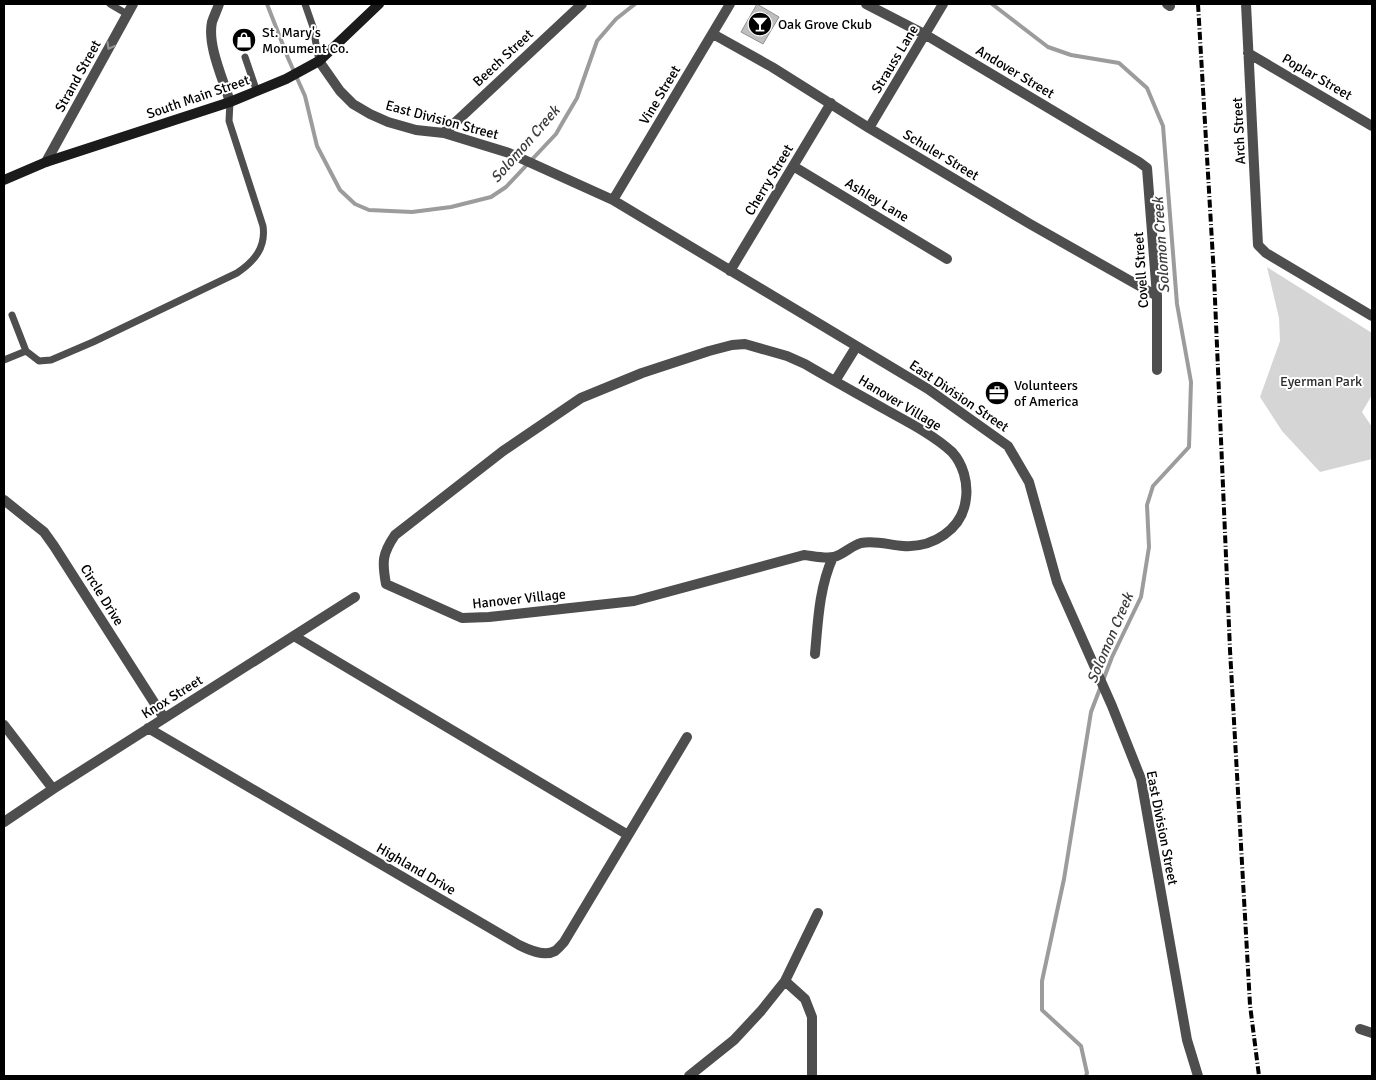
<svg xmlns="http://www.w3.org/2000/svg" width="1376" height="1080" font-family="Signika,sans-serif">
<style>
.green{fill:#d5d5d5}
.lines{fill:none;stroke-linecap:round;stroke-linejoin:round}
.stream{stroke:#9c9c9c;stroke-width:4}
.building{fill:#bebebe;stroke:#929292}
.lane{stroke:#4e4e4e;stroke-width:7}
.street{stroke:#4e4e4e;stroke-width:10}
.secondary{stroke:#1b1b1b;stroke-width:10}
.rail{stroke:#000;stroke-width:4;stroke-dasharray:8 2.5 1 2.5;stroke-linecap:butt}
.oneway{stroke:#959595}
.labels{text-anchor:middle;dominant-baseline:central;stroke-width:4;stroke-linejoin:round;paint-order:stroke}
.poi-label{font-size:14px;fill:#000;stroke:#fff;text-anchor:start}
.street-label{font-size:14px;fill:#000;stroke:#fff}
.park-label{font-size:14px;fill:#2c2c2c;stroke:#fff}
.water-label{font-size:15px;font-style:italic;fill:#3d3d3d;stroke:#fff}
</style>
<rect width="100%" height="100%" fill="#fff"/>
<!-- green -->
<path class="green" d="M1267 267 1372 333V395L1362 412 1372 427V459L1320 472 1282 431 1260 397 1280 341 1279 318Z"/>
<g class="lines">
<!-- stream -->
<path class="stream" d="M267 4 288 58 305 96 317 146 340 190 355 204 369 210 412 212 451 207 491 197 506 187 556 134 564 120 577 98 597 41 616 19 635 4
M992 4 1048 47 1071 55 1119 63 1147 88 1163 126 1177 304 1191 382 1189 447 1153 486 1147 505 1149 547 1141 597 1112 657 1091 712 1064 879 1042 981V1010L1081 1046 1087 1073 1086 1076"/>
</g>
<!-- building -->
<path class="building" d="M757 4 779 17 763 44 741 32Z"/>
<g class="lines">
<!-- lane -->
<path class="lane" d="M110 4 127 14
M305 4 313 27 319 61
M245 57 257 92
M26 351 39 361 51 360 93 342 237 273C255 261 266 247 263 226L229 121 230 102
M4 360 26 351 12 315"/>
<!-- street -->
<path class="street" d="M219 4C217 10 214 16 212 22 207 45 223 79 230 102
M866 4 926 35 1139 162 1147 168 1157 296V370
M1167 4 1170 6
M1246 4 1258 245 1266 253 1372 316
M713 34 772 67 869 128 1030 224 1157 296
M1248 53 1372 126
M319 61 340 91 353 104 370 114 388 122 416 130 444 133 509 153 613 200 928 389 1008 446 1029 482 1057 582 1112 706 1141 779 1187 1040 1198 1076
M869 128 943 4
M444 133 582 4
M46 162 133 4
M793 166 947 259
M613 200 730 4
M730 271 831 103
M745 344 787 356 805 364C832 380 860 395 888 411 908 422 935 436 952 452 963 464 968 482 966 498 963 530 932 548 903 546 889 545 875 540 861 543 851 546 844 554 834 557 825 559 813 556 804 555L634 601 489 617 462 618 386 584C382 562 382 554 395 535L503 451 581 398 642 373 709 351 732 345Z
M835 381 856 347
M4 500 44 532 54 546 164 718
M294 636 628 835
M815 654C818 621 819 588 833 557
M4 725 53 789
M148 728 519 945C529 950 544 957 555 951 558 949 561 945 564 942L687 737
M4 822 53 789 355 597
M785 981 805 999 812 1017V1076
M1360 1029 1372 1033
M689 1076 734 1040 761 1011 785 981 818 913"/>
<!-- secondary -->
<path class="secondary" d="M4 180 46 162 230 102 286 79 319 61 379 4"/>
<!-- rail -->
<path class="rail" d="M1198 4 1214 276 1230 650 1250 1005 1259 1076"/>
</g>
<!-- one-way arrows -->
<defs><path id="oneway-chevron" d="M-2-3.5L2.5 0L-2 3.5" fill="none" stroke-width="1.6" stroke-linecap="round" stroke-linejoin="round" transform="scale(1.25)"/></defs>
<use class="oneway" href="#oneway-chevron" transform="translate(110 46) rotate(119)"/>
<!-- icons -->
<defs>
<g id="bar-disc" transform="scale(1.25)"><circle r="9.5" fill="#000" stroke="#fff"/><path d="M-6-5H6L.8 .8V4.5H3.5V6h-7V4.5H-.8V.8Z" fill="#fff"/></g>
<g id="shop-disc" transform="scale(1.25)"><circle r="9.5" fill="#000" stroke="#fff"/><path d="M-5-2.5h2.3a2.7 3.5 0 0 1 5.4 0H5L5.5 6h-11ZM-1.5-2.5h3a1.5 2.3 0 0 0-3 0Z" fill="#fff"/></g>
<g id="office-disc" transform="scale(1.25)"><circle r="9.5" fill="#000" stroke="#fff"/><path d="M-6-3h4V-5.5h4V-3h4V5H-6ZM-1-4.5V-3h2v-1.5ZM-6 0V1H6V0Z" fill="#fff"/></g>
</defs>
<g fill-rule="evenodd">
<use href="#bar-disc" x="760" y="24"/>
<use href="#shop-disc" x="244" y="40"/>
<use href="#office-disc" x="997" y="393"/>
</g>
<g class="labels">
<!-- poi labels -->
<g class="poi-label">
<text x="778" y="24">Oak Grove Ckub</text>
<text x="262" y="32">St. Mary's<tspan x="262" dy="16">Monument Co.</tspan></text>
<text x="1014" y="385">Volunteers<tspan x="1014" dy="16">of America</tspan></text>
</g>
<!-- street labels -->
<g class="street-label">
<text transform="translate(503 58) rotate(-43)">Beech Street</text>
<text transform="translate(895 59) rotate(-59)">Strauss Lane</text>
<text transform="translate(1015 72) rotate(31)">Andover Street</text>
<text transform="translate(78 76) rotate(-61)">Strand Street</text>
<text transform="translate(1317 77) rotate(30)">Poplar Street</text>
<text transform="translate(660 95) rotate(-59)">Vine Street</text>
<text transform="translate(198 97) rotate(-19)">South Main Street</text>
<text transform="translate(442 120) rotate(15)">East Division Street</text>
<text transform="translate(1239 131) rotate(-93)">Arch Street</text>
<text transform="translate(941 155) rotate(31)">Schuler Street</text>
<text transform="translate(769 180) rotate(-59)">Cherry Street</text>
<text transform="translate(877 200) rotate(31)">Ashley Lane</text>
<text transform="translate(1141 270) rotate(-94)">Covell Street</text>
<text transform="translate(959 396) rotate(34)">East Division Street</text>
<text transform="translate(900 403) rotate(31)">Hanover Village</text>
<text transform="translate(102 595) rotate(58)">Circle Drive</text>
<text transform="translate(519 599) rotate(-6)">Hanover Village</text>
<text transform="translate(172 697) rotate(-32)">Knox Street</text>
<text transform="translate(1162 828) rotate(79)">East Division Street</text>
<text transform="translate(416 869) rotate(30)">Highland Drive</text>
</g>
<!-- park labels -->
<g class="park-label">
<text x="1321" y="381">Eyerman Park</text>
</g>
<!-- water labels -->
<g class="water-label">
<text transform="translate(525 144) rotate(-49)">Solomon Creek</text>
<text transform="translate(1161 245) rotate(-94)">Solomon Creek</text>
<text transform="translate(1110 638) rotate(-67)">Solomon Creek</text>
</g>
</g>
<!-- border -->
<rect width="1376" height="1080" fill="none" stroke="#000000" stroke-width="10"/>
</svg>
